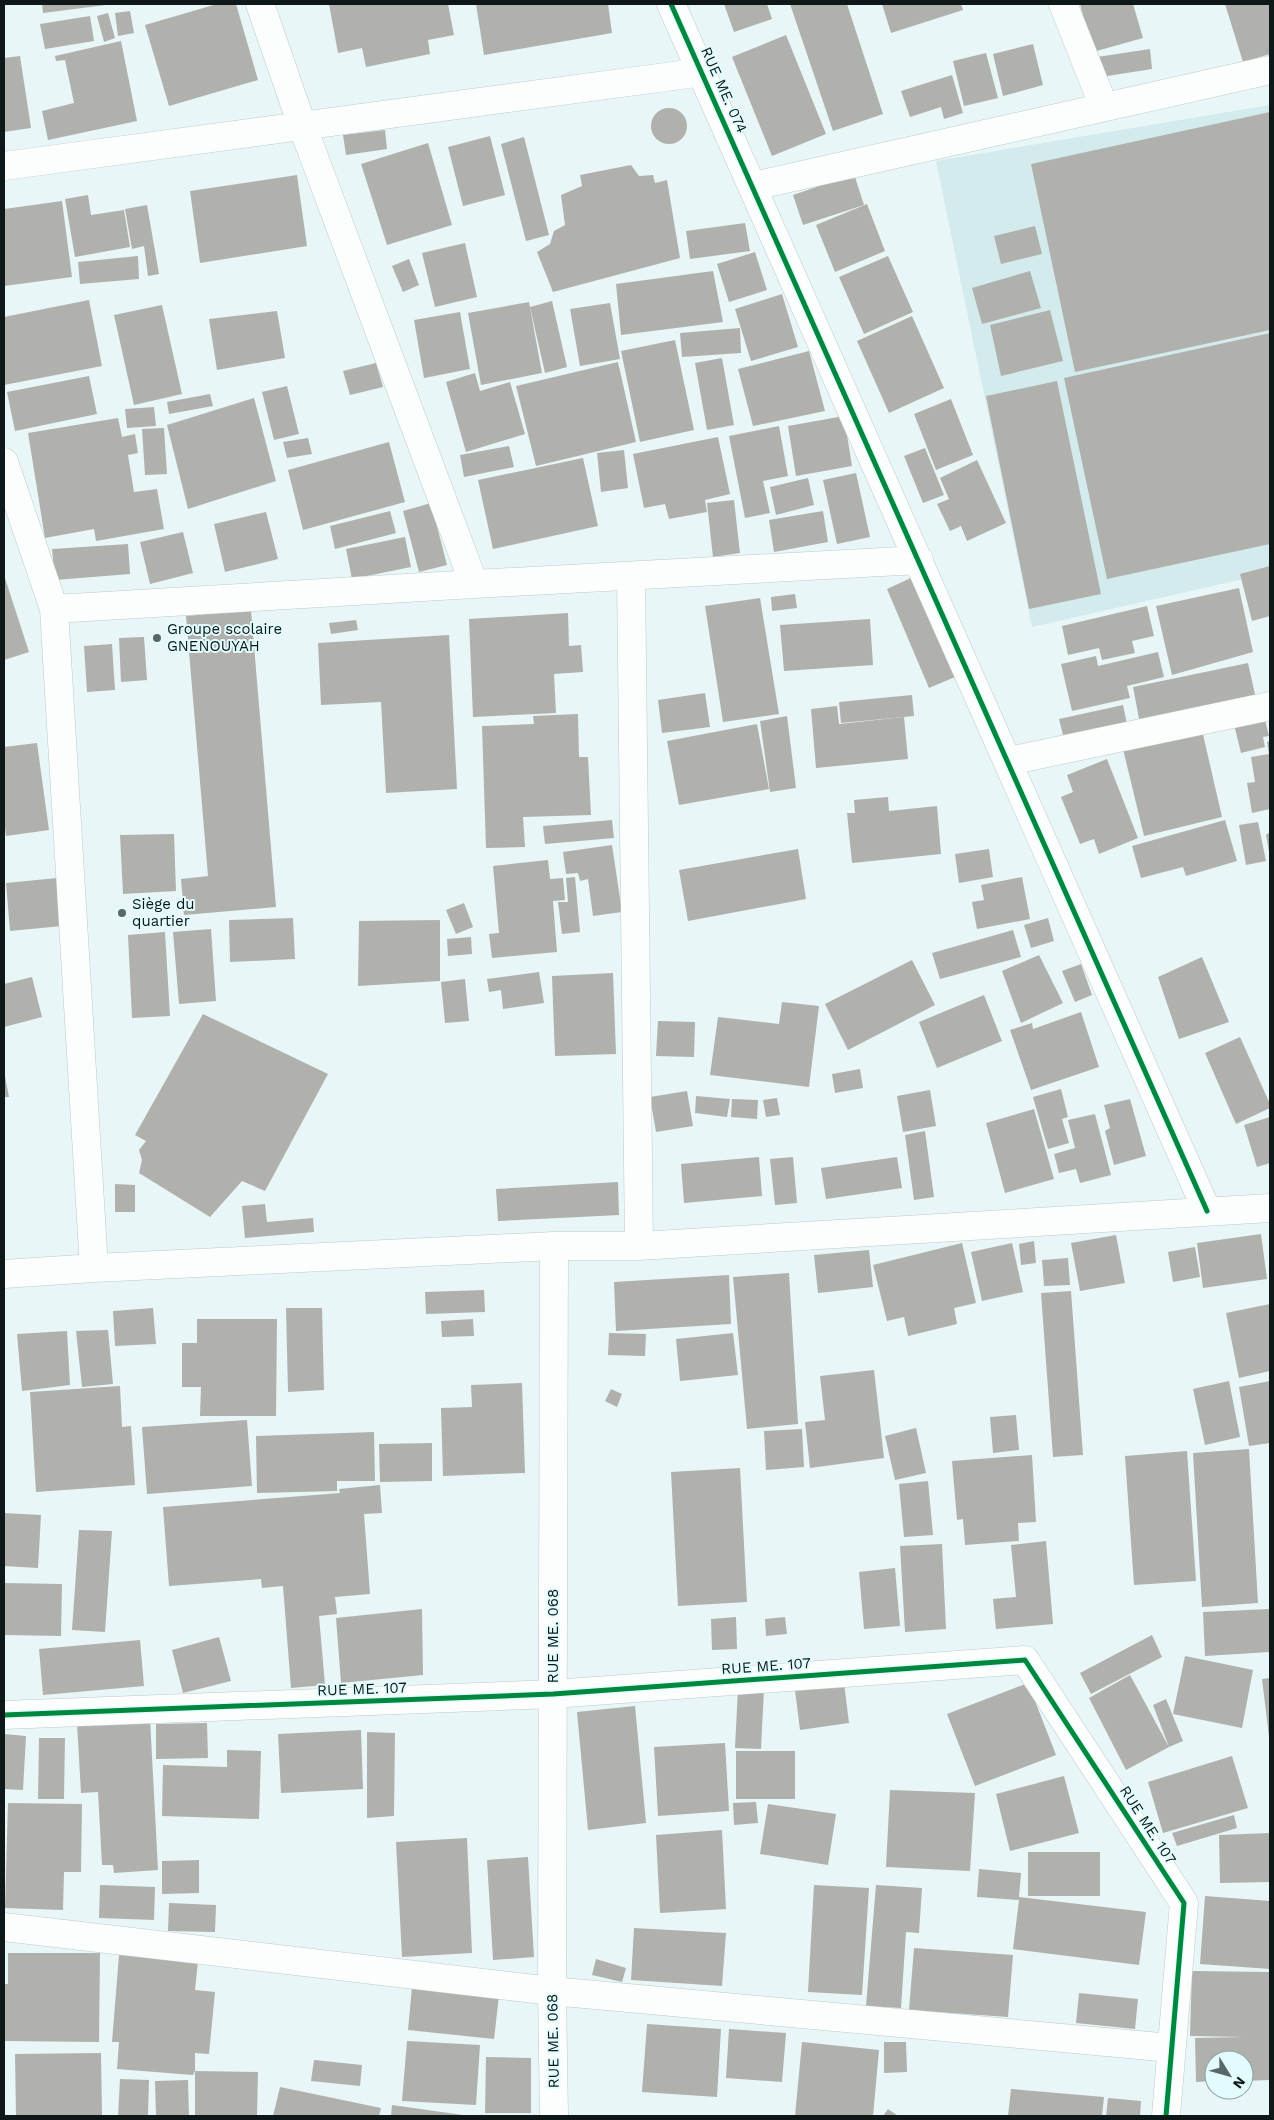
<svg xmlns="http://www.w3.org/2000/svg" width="1274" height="2120" font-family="'Work Sans',sans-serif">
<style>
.built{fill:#d3ebed}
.building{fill:#b0b1ad}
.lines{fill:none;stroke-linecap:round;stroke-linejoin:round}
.minor-casing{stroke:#bec9ca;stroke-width:29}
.minor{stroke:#fcfefe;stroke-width:28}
.cycleway-casing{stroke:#e2fcfd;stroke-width:8}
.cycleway{stroke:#00873e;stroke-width:5}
.poi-dot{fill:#5b6667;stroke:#e2fcfd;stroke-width:2}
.labels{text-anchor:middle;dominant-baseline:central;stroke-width:4;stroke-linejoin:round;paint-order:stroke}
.street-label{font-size:15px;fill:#0f1819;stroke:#e2fcfd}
.poi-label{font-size:15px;fill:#0f1819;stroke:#e2fcfd;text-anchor:start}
</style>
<rect width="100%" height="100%" fill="#e8f6f7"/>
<!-- built -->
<path class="built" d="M1270 105V573L1032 627 936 161Z"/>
<!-- building -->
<path class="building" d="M42 4H106V5L43 13Z
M217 4H236L258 80 169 106 145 25Z
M329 4H448L454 35 428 40 430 54 366 67 362 48 338 53Z
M476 4H608L612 33 484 55Z
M724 4H767L772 19 734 32Z
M790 4H847L883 114 833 131Z
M882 4H961L963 10 891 33Z
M1080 4H1133L1143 38 1093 52Z
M1225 4H1270V54L1243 62Z
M130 11 134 33 118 36 115 13Z
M108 13 115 38 104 42 97 16Z
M90 16 94 41 45 49 40 24Z
M786 35 826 134 772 156 732 57Z
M121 41 137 121 48 140 42 111 74 103 65 60 56 61 55 56Z
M1033 44 1043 85 1003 96 993 54Z
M1150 49 1152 69 1101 77 1097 57Z
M986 53 998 98 964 106 953 61Z
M20 56 31 128 4 132V58Z
M952 75 963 113 944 119 941 107 910 117 901 91Z
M651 126a18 18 0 1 1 36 0a18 18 0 1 1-36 0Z
M1270 112V330L1075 372 1031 164Z
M385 130 387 149 346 155 343 135Z
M490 136 505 195 463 206 448 147Z
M524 137 549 235 526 241 501 144Z
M428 143 452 225 387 245 361 164Z
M631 165 639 176 653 175 655 183 667 180 680 258 553 292 537 252 550 244 554 231 565 225 561 195 582 186 580 175Z
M854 174 864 205 803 225 793 195Z
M297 175 307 246 200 263 190 191Z
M88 195 91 215 124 210 130 247 75 257 65 199Z
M62 201 72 277 4 286V209Z
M867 204 885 251 835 272 816 225Z
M147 205 159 274 148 276 144 246 132 249 125 209Z
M745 223 750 251 690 259 686 231Z
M1035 226 1042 254 1001 264 994 236Z
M465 243 477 297 435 307 422 253Z
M755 252 767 290 729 302 717 264Z
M138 256 139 279 80 284 78 262Z
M888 256 913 312 864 334 839 277Z
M409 259 419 285 403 292 392 266Z
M713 271 723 322 621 335 616 284Z
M1030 271 1041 308 982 324 972 288Z
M782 294 798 347 751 361 735 309Z
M89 300 102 366 4 385V317Z
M552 301 567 367 545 373 530 307Z
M529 302 542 373 481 385 468 313Z
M610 303 620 359 580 366 570 309Z
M162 305 182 394 134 405 114 315Z
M1050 310 1063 361 1001 376 990 325Z
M277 311 285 358 217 370 209 319Z
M460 312 470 369 424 378 414 320Z
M912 316 944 388 889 413 857 341Z
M740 328 741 353 682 357 680 333Z
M1270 333V544L1107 579 1064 378Z
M675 340 694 430 640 442 621 351Z
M809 351 825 411 753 426 738 369Z
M722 358 734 425 707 430 695 363Z
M618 362 636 442 536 466 516 386Z
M376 363 383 387 350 395 343 371Z
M475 373 480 391 510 382 525 434 466 452 446 382Z
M89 376 97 414 15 431 7 392Z
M1057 381 1101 594 1029 609 986 396Z
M287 386 299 434 274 440 262 392Z
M210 394 213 406 169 414 167 402Z
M254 398 276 481 188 509 167 425Z
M951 399 973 455 936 470 914 414Z
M154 407 156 426 127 428 125 409Z
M844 416 852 466 796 476 788 426Z
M118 418 122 437 135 434 138 453 128 455 134 492 157 489 164 529 96 541 94 529 45 538 28 433Z
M779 426 788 476 763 481 770 513 745 518 729 436Z
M164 428 167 474 145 475 142 429Z
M718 437 730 494 705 500 707 512 669 519 665 504 644 508 633 454Z
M308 438 312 454 287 458 283 442Z
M389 442 405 502 303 530 288 470Z
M509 446 514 467 464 477 460 455Z
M925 448 944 495 923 503 904 456Z
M624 450 628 488 601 492 597 453Z
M583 458 598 526 493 549 478 480Z
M977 460 1006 523 967 541 961 526 950 531 937 504 949 499 940 478Z
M856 473 870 537 837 544 823 480Z
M808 478 814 505 776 515 770 487Z
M734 500 740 553 713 557 707 503Z
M431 503 447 565 419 572 403 511Z
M390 511 396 533 335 549 330 526Z
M823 511 828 542 774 552 769 520Z
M266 512 278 559 225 572 214 524Z
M183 532 193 573 150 584 140 542Z
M405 537 411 567 352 579 346 549Z
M128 544 130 574 55 580 52 549Z
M1270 566V616L1252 621 1240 574Z
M4 575 29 652 4 660Z
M913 577 955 677 929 688 887 589Z
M1239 588 1253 652 1172 675 1156 606Z
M795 594 797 608 772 611 771 597Z
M760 598 779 714 723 722 705 606Z
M1147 606 1154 636 1132 641 1135 653 1102 660 1099 648 1068 655 1062 626Z
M251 610 276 907 184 915 181 879 208 876 186 616Z
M568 613 569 646 581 645 583 672 554 674 556 713 473 717 469 619Z
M870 619 873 665 784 671 780 625Z
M356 620 358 630 331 634 329 623Z
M449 635 457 789 386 793 381 702 321 705 318 643Z
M144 637 147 680 121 682 119 638Z
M112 644 115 690 87 692 84 646Z
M1158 652 1164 677 1127 686 1130 698 1072 711 1061 664 1096 656 1098 666Z
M1248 663 1256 699 1140 724 1133 687Z
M705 693 710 727 662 733 658 700Z
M912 695 914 716 841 723 839 702Z
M1123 705 1128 729 1065 743 1059 719Z
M837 706 839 724 904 717 908 759 816 768 811 709Z
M1263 712 1269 736 1263 737 1265 747 1241 753 1233 720Z
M578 714 579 757H588L591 815 523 817 525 847 486 848 482 726 534 724 533 716Z
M787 716 796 788 770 792 760 721Z
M757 724 769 789 679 805 667 741Z
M1202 730 1222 817 1144 836 1123 749Z
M1270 741V809L1252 813 1247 783 1255 782 1251 757 1269 754 1267 742Z
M37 743 49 830 6 836 4 819V747Z
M1107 759 1138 838 1099 854 1094 839 1080 844 1061 797 1073 792 1067 775Z
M888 797 889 811 937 806 941 854 852 863 847 813H855L854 800Z
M612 820 614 838 545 844 543 826Z
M1225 820 1237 861 1186 876 1183 867 1141 878 1132 846Z
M1258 822 1266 861 1246 865 1239 825Z
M1270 832V852H1269L1266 835Z
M174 834 176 891 123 894 120 835Z
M612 845 622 912 593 916 588 879 580 881 578 873 566 874 563 852Z
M798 849 806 899 688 921 679 870Z
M989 849 993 877 959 883 955 854Z
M548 860 550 879 563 878 565 900 553 901 557 952 492 958 489 934 499 933 493 866Z
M575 877 580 932 562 934 558 902H568L566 878Z
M1022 877 1030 919 977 929 972 902 984 900 981 885Z
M57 878 62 926 10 931 6 883Z
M464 903 473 927 456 934 446 910Z
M293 918 295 959 230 962 229 920Z
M1048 918 1054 941 1031 948 1024 925Z
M440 920V981L358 986 359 921Z
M211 929 216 1001 179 1004 173 932Z
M1013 930 1021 957 940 979 932 953Z
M165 932 170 1016 132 1018 128 935Z
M471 937 472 954 448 956 447 939Z
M1039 955 1063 1003 1021 1023 1002 971Z
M1202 957 1229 1022 1179 1039 1158 977Z
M912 960 935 1005 848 1050 825 1004Z
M1081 964 1092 995 1075 1002 1062 971Z
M539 972 544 1003 503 1009 501 990 489 992 487 979Z
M613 973 616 1054 555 1056 552 976Z
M32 977 42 1017 4 1027V984Z
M465 979 469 1021 445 1023 441 982Z
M984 995 1002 1041 937 1068 919 1022Z
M782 1002 819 1006 809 1087 710 1075 718 1017 779 1024Z
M1081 1012 1099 1067 1031 1090 1010 1030 1032 1023 1033 1029Z
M203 1014 328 1074 265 1191 242 1181 210 1217 139 1173 142 1160 139 1150 146 1141 135 1135Z
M658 1021 695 1022 694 1057 656 1056Z
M1240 1037 1270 1104V1108L1236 1124 1205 1053Z
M860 1069 863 1088 835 1093 832 1074Z
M4 1071 9 1097H4Z
M1061 1089 1068 1117 1062 1119 1069 1143 1048 1149 1033 1097Z
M930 1090 936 1126 903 1132 897 1096Z
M687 1091 693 1126 656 1132 650 1097Z
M696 1096 730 1099 727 1117 695 1113Z
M777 1098 780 1115 766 1117 763 1100Z
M732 1099 758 1100 757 1119 731 1117Z
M1130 1099 1146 1156 1114 1165 1105 1131 1110 1128 1104 1105Z
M1034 1109 1054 1179 1005 1193 986 1123Z
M1095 1114 1111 1175 1080 1183 1076 1169 1059 1173 1054 1154 1075 1148 1068 1120Z
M1270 1117V1163L1257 1167 1244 1125Z
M925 1131 934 1197 914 1200 905 1135Z
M759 1157 762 1196 684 1203 681 1164Z
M793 1157 797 1203 775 1205 770 1159Z
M897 1157 902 1188 826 1199 821 1168Z
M618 1182 619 1215 498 1221 496 1189Z
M115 1184 135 1185V1212H115Z
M265 1204 267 1222 313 1218 314 1232 245 1238 242 1206Z
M1261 1234 1267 1279 1203 1288 1197 1243Z
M1116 1235 1125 1283 1080 1291 1071 1243Z
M1034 1241 1036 1263 1021 1265 1019 1244Z
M962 1243 976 1303 954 1308 957 1324 908 1336 904 1317 887 1321 873 1265Z
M1012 1243 1023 1292 982 1301 971 1252Z
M1195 1247 1200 1277 1173 1282 1168 1252Z
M869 1250 873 1287 818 1293 814 1255Z
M1068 1258 1070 1285 1044 1286 1042 1260Z
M789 1273 798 1424 747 1429 733 1277Z
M729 1275 731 1324 616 1331 614 1282Z
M484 1290 485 1312 426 1314 425 1292Z
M1071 1291 1083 1455 1053 1457 1041 1293Z
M1270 1304V1371L1239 1378 1226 1313Z
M153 1308 156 1344 115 1346 113 1311Z
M286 1308H322L324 1390 288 1392Z
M197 1319H277L276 1416H200L201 1387H182V1343H197Z
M473 1319 474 1336 442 1337 441 1321Z
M108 1330 113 1384 82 1387 76 1331Z
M67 1331 70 1385 22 1391 17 1334Z
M609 1333 646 1334 645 1356 608 1355Z
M733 1333 738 1375 680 1381 676 1339Z
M874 1370 884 1458 810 1468 805 1422 825 1420 820 1376Z
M1229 1381 1240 1437 1205 1445 1193 1389Z
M1270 1381V1443L1249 1446 1239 1387Z
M522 1383 525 1473 443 1476 441 1408 472 1407 471 1385Z
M120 1386 122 1427 131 1426 135 1485 36 1492 30 1392Z
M611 1389 622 1394 617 1407 605 1401Z
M1016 1415 1019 1450 993 1453 990 1417Z
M247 1420 252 1486 147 1494 142 1427Z
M916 1428 926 1473 895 1480 885 1436Z
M802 1429 804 1467 766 1470 764 1431Z
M374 1432 375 1481H337V1491L257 1493 256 1436Z
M432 1443V1481L380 1482 379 1444Z
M1249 1449 1258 1603 1202 1607 1193 1453Z
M1187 1451 1196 1581 1134 1585 1125 1456Z
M1032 1455 1036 1522 1018 1523 1019 1541 965 1545 963 1519 957 1520 952 1461Z
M740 1468 747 1602 678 1606 671 1472Z
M928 1481 933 1535 904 1537 899 1484Z
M380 1485 382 1513 364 1514 370 1594 335 1597 337 1614 319 1616 325 1685 291 1688 283 1586 262 1588 261 1579 169 1586 163 1507 340 1493 339 1489Z
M4 1513 41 1515 38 1568 4 1566Z
M79 1530 112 1531 105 1632 72 1630Z
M1046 1541 1053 1624 996 1629 993 1599 1016 1597 1011 1545Z
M942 1544 946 1629 905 1632 900 1546Z
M895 1568 900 1626 864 1629 859 1572Z
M4 1583 62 1584 61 1636 4 1635Z
M422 1609 423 1675 341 1683 336 1618Z
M1270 1609V1652L1205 1656 1203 1612Z
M736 1617 737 1649 712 1650 711 1619Z
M785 1617 787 1634 766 1636 765 1619Z
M1152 1635 1162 1657 1091 1694 1080 1673Z
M219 1637 231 1681 183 1693 172 1650Z
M140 1640 144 1686 43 1695 39 1649Z
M1185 1656 1253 1670 1242 1728 1173 1714Z
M1130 1675 1169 1747 1126 1770 1089 1698Z
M1270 1678V1737H1269L1262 1679Z
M844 1683 849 1723 800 1730 795 1690Z
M1028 1683 1056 1755 975 1786 947 1714Z
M738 1688 764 1689 761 1749 735 1748Z
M1166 1699 1183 1741 1169 1747 1153 1705Z
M635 1706 646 1823 588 1830 577 1712Z
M150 1718 158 1870 114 1873 113 1865H102L98 1792 81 1793 77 1723Z
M207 1723 208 1758 156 1759V1724Z
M361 1730 363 1789 281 1793 278 1734Z
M367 1732 395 1733 394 1816 367 1818Z
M4 1734 26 1736 23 1790 4 1789Z
M39 1738H65L64 1799H38Z
M725 1743 729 1811 658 1816 654 1747Z
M227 1750 261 1751 259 1819 162 1816 163 1765 227 1767Z
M736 1751H795V1799H736Z
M1232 1756 1248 1808 1163 1833 1148 1782Z
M1064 1776 1079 1833 1010 1851 996 1794Z
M890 1790 975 1793 970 1871 886 1867Z
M756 1802 758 1823 734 1825 733 1803Z
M8 1803 82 1804 81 1872H64L63 1910 5 1908Z
M768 1804 836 1814 828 1865 760 1854Z
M1234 1815 1237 1828 1177 1846 1172 1833Z
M722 1830 726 1909 660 1913 656 1835Z
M1270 1833V1882L1220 1883 1219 1835Z
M467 1838 472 1953 402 1957 396 1842Z
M1028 1852H1100V1896H1028Z
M528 1857 534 1957 493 1960 487 1860Z
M199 1860V1893L162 1894V1861Z
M979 1869 1021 1873 1019 1897 1146 1912 1139 1965 1013 1949 1019 1900 977 1897Z
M100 1885 155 1887 154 1920 99 1918Z
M814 1885 869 1888 862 1995 808 1992Z
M876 1885 922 1888 919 1933 906 1932 901 2008 866 2006Z
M1205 1896 1270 1901V1969L1200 1964Z
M169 1903 216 1905 215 1932 168 1931Z
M634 1928 726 1933 722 1986 631 1980Z
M914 1948 1013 1955 1008 2017 909 2010Z
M8 1953H100L99 2042 4 2041V1984H8Z
M119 1955 198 1961 195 1990 215 1992 209 2054 195 2053V2071L258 2072 257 2116H195V2071L193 2075 117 2069 119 2042H112Z
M596 1959 626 1968 622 1982 592 1975Z
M1192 1971 1270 1972V2080L1244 2081V2060H1214V2081L1196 2082 1195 2038 1244 2037 1190 2036Z
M412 1987 499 1996 494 2039 408 2030Z
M1079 1993 1138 1999 1135 2029 1076 2023Z
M647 2024 721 2029 717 2097 642 2092Z
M729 2029 786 2033 782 2082 726 2078Z
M407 2041 480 2045 476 2105 402 2101Z
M802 2042 879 2050 873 2116H795Z
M884 2042H906L907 2072 884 2073Z
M101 2053 102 2116H16L15 2054Z
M486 2057 531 2058V2113H485Z
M314 2060 362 2065 360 2086 311 2081Z
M120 2079 149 2080 148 2116H118Z
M188 2080 189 2116H156L155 2081Z
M280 2087 381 2108 379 2116H273Z
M1011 2089 1104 2097 1102 2116H1008Z
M1108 2098 1141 2101 1140 2116H1106Z
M392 2105 463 2115V2116H391Z
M888 2109 898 2116H883Z"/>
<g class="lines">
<!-- minor casing -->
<g class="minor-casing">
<path id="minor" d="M260 4 302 125 474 584
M671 4 1207 1211
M1063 4 1104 107
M4 166 703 72
M754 186 1270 70
M4 462 54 609 94 1268
M631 576 639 1246
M54 609 474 584 919 560
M1009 761 1270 706
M554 1246 552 1991 554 2116
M4 1274 94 1268 554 1246H639L1270 1208
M4 1715 553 1694 1025 1660 1184 1903 1166 2116
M4 1927 552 1991 1171 2048"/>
</g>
<!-- minor -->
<use href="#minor" class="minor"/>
<!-- cycleway casing -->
<g class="cycleway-casing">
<path id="cycleway" d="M671 4 1207 1211
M4 1715 553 1694 1025 1660 1184 1903 1166 2116"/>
</g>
<!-- cycleway -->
<use href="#cycleway" class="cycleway"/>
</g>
<!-- markers -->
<g class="poi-dot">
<circle cx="157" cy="638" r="5"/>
<circle cx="122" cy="913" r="5"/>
</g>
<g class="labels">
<!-- street labels -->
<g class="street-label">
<text transform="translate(724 90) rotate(66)">RUE ME. 074</text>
<text transform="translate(553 1636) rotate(-90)">RUE ME. 068</text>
<text transform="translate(766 1666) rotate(-4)">RUE ME. 107</text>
<text transform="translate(362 1689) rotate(-2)">RUE ME. 107</text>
<text transform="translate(1148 1825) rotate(57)">RUE ME. 107</text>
<text transform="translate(553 2041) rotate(-91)">RUE ME. 068</text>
</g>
<!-- poi labels -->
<g class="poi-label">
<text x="167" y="629">Groupe scolaire<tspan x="167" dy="17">GNENOUYAH</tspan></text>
<text x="132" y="904">Siège du<tspan x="132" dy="17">quartier</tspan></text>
</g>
</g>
<!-- border -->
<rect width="1274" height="2120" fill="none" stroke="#0f1819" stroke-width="10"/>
<!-- north arrow -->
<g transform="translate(1229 2075) rotate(127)"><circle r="24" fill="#e2fcfd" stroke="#8ea1a2"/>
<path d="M0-4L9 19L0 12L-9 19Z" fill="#5b6667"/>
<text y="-8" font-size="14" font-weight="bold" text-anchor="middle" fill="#0f1819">N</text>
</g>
</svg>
